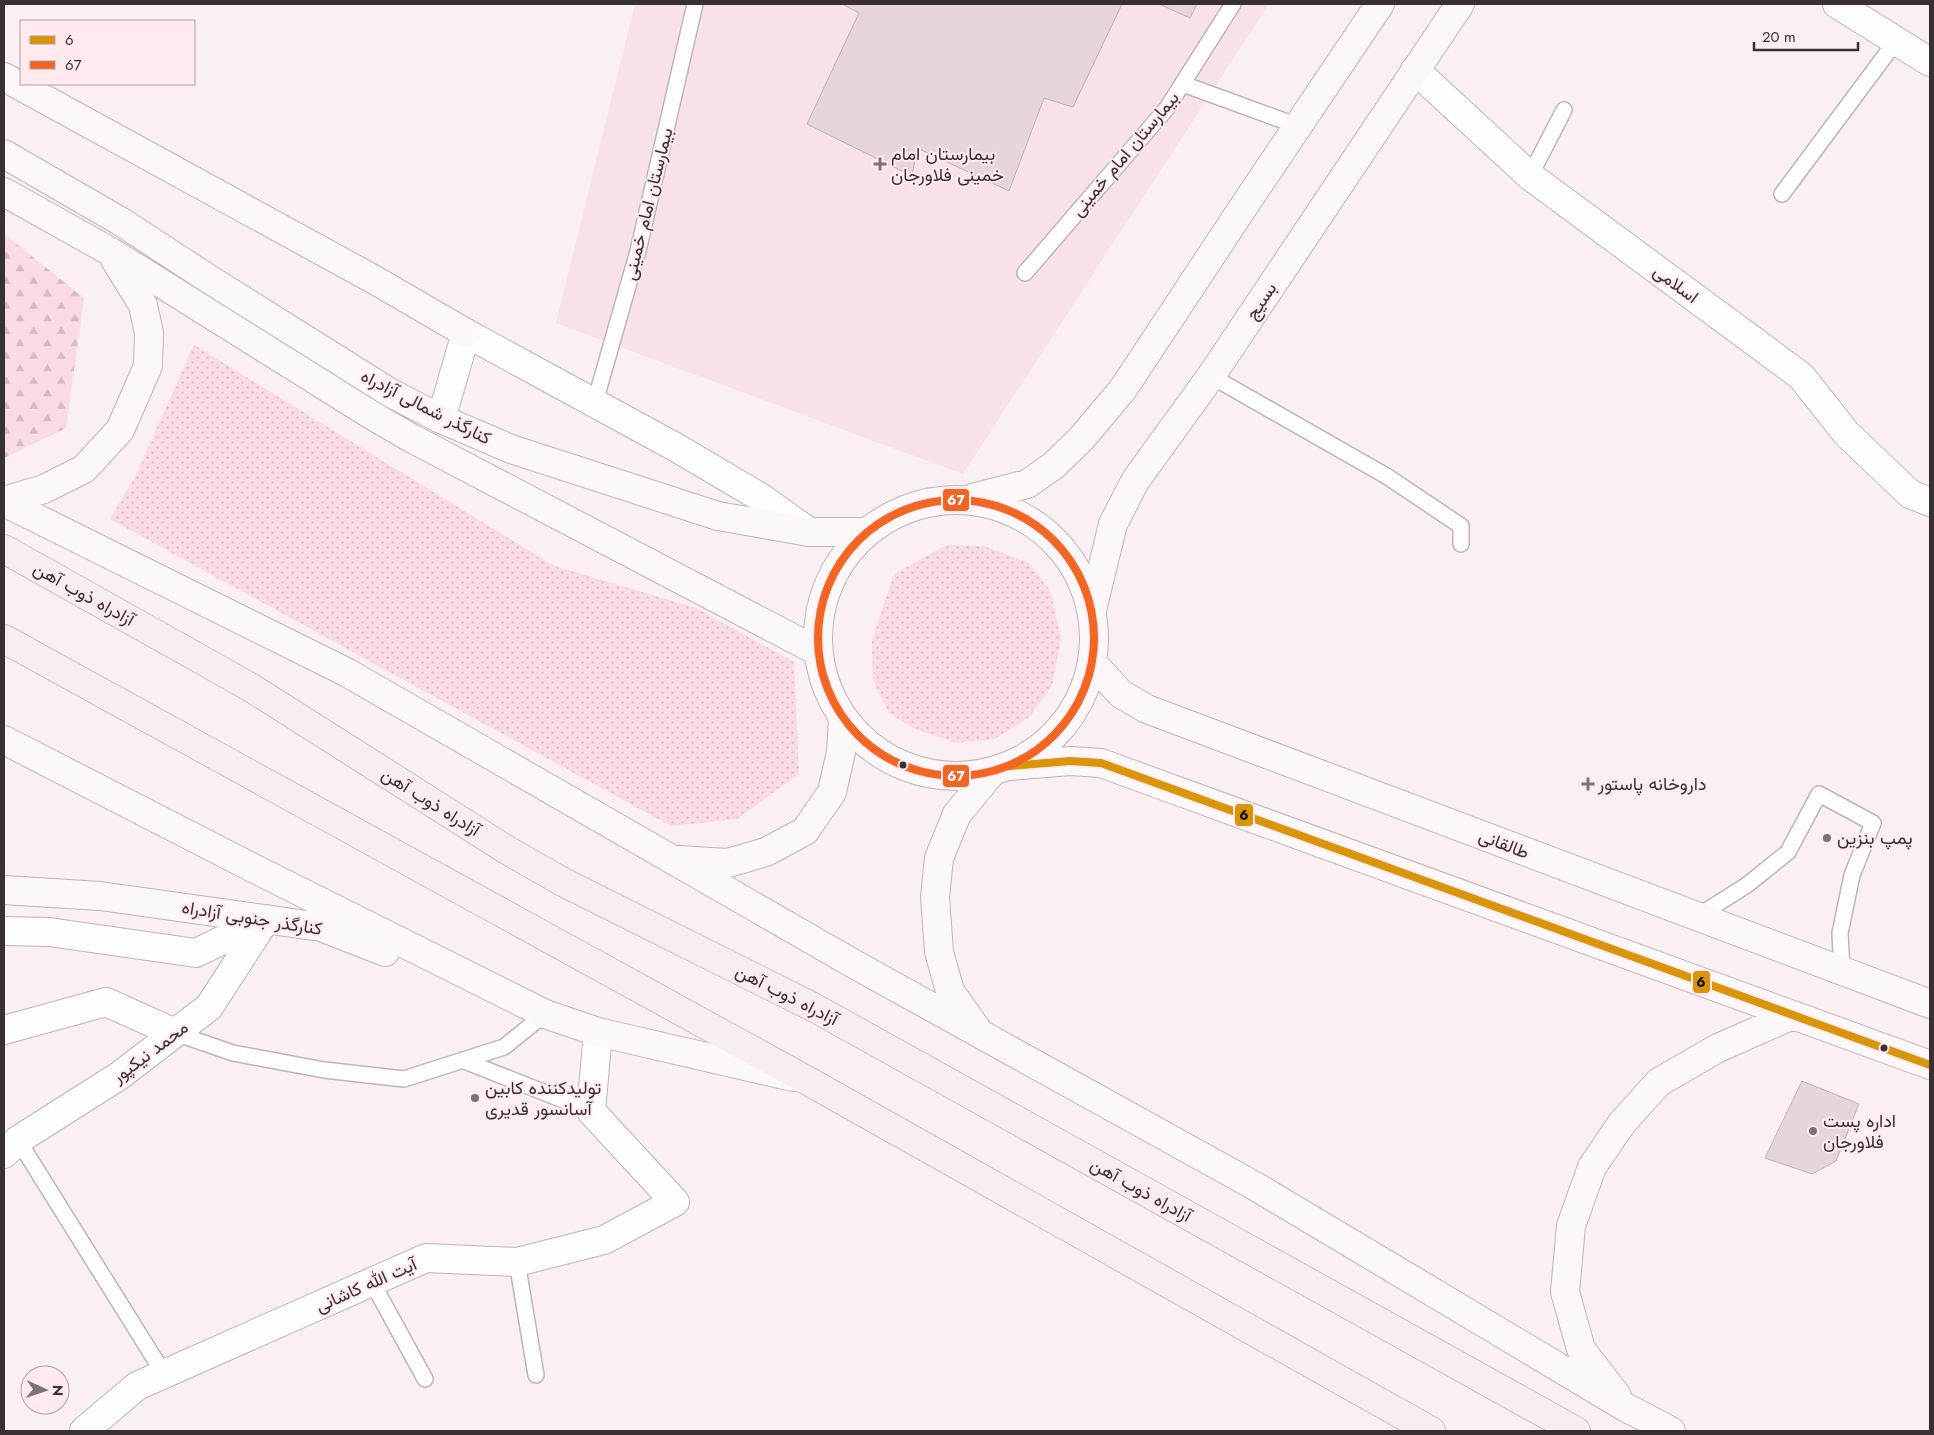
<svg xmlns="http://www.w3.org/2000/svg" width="1934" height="1435" font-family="Jost,Vazirmatn,sans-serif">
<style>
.built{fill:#f8e2e8}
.grass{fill:url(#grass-dots)}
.forest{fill:url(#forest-firs)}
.building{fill:#e6d6db;stroke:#bcb3b6}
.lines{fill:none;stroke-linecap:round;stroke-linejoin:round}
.lane-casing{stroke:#beb5b8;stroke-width:18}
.street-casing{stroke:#beb5b8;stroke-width:30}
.secondary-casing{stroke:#beb5b8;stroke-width:30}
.highway-casing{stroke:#cdc1c5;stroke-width:30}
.lane{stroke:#fefdfd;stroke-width:15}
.street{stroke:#fefdfd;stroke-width:28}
.secondary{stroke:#fcf8fa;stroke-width:28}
.highway{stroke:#f6eef0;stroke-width:28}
.bus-1-casing{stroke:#ffeaf0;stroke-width:11}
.bus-2-casing{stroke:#ffeaf0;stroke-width:11}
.bus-1{stroke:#da9408;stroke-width:8}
.bus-2{stroke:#f26522;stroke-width:8}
.poi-dot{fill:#7c7375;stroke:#ffeaf0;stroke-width:2}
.bus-dot{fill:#383032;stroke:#ffeaf0;stroke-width:2}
.labels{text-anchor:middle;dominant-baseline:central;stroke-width:4;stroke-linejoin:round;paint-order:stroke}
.poi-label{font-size:18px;fill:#383032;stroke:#ffeaf0;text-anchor:start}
.street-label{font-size:18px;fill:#383032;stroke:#ffeaf0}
.line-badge{stroke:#ffeaf0;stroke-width:2}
.badge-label{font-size:14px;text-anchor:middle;font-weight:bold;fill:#fff}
.pale-badge-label{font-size:14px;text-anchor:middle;font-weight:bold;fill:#111}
</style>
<defs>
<pattern id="grass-dots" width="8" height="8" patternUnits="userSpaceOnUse" patternTransform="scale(1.25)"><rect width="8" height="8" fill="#fadae4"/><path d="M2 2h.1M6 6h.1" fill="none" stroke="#d7bbc4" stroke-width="1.8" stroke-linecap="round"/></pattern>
<pattern id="forest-firs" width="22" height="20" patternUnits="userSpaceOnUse" patternTransform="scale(1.25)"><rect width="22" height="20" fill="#fadae4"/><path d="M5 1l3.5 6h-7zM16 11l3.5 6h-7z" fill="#d7bbc4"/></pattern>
</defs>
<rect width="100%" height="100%" fill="#faeff2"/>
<!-- built -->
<path class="built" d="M635 4H1269L963 474 556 323Z"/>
<!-- grass -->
<path class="grass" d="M194 345 554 566 696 608 794 662 799 774 737 819 671 826 110 519 135 477Z
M947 545 984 546 1029 563 1051 592 1061 639 1052 686 1029 717 995 739 956 743 913 728 889 713 873 680 872 640 894 574Z"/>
<!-- forest -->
<path class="forest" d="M4 234 84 298 66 428 4 458Z"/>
<!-- building -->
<path class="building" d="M842 4H1122L1073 107 1044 98 1009 191 917 148 912 176 807 124 859 13Z
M1159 4H1197L1190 18Z
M1802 1081 1859 1104 1836 1161 1812 1174 1765 1158Z"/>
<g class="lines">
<!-- lane casing -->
<g class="lane-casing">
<path id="lane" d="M1183 84 1298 126
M1530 176 1564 110
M1782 194 1896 41
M1025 273 1167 108 1233 4
M1211 376 1388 477 1461 526V544
M595 402 638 251 695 4
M1698 916 1747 885 1788 852 1819 794 1873 823 1852 875 1840 933 1842 971
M175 1033 233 1053 324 1070 404 1079 504 1047 545 1014
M462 1060 591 1111
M18 1140 164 1374
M517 1262 536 1375
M372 1282 425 1379"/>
</g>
<!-- street casing -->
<g class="street-casing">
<path id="street" d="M1837 4 1930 62
M1415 70 1530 176 1801 376 1846 433 1910 494 1930 502
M441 419 466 333 677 448 760 497 809 532
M4 931 49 932 196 953 266 919
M4 1030 106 1002 175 1033
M4 1154 18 1140 119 1076 209 1007 266 919
M84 1431 137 1386 426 1258 517 1262 604 1240 675 1202 591 1111 598 1032"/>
</g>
<!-- secondary casing -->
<g class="secondary-casing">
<path id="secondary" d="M4 77 373 279 466 333
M4 154 120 221 209 279 389 392 441 419 511 449 718 516 809 532H866
M4 192 111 252 373 416 411 438 817 651
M972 498 1027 484 1053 466 1081 439 1123 389 1244 206 1380 4
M818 638a138 138 0 1 1 276 0a138 138 0 1 1-276 0Z
M4 501 44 489 84 469 120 430 148 366 149 333 143 305 114 258
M4 502 346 672 854 964 1255 1186 1625 1407 1671 1431
M1092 610 1113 524 1135 481 1211 376 1460 4
M1092 662 1121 694 1147 709 1930 1004
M4 740 253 868 545 1014 598 1032 793 1077
M1010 766 1070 761 1101 763 1930 1065
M678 860 728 863 766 852 805 831 832 792 841 752 843 718
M4 890 100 896 321 927 385 952
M976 1028 950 991 939 952 935 897 939 858 957 814 992 772
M1617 1396 1581 1349 1565 1292 1571 1226 1592 1167 1622 1123 1659 1082 1718 1048 1793 1015"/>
</g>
<!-- highway casing -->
<g class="highway-casing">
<path id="highway" d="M4 549 250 687 507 850 563 882 813 1007 1576 1431
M4 639 808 1081 1431 1431"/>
</g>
<!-- lane -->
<use href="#lane" class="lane"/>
<!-- street -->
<use href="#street" class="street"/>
<!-- secondary -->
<use href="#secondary" class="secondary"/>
<!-- highway -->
<use href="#highway" class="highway"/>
<!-- bus-1 casing -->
<g class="bus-1-casing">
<path id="bus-1" d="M1010 766 1070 761 1101 763 1930 1065"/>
</g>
<!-- bus-2 casing -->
<g class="bus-2-casing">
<path id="bus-2" d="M818 638a138 138 0 1 1 276 0a138 138 0 1 1-276 0Z"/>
</g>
<!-- bus-1 -->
<use href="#bus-1" class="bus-1"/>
<!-- bus-2 -->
<use href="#bus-2" class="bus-2"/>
</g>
<!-- markers -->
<g class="poi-dot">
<path d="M877.5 156.5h5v5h5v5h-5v5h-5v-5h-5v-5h5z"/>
<path d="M1585.5 776.5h5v5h5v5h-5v5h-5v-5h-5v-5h5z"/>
<circle cx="1827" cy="838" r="5"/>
<circle cx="475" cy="1098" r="5"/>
<circle cx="1813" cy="1131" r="5"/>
</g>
<g class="bus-dot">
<circle cx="903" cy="765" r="4.5"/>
<circle cx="1884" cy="1048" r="4.5"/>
</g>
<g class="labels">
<!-- poi labels -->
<g class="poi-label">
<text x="891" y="154">بیمارستان امام<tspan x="891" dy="21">خمینی فلاورجان</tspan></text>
<text x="1598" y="784">داروخانه پاستور</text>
<text x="1837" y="838">پمپ بنزین</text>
<text x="485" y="1088">تولیدکننده کابین<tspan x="485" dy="21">آسانسور قدیری</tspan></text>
<text x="1823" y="1121">اداره پست<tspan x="1823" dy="21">فلاورجان</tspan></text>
</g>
<!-- street labels -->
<g class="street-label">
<text transform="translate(1125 154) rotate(-50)">بیمارستان امام خمینی</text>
<text transform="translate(648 204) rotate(-76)">بیمارستان امام خمینی</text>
<text transform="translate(1676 284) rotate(37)">اسلامی</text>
<text transform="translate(1261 301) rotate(-56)">بسیج</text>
<text transform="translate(426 407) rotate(27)">کنارگذر شمالی آزادراه</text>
<text transform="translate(84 594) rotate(29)">آزادراه ذوب آهن</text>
<text transform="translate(431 802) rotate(32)">آزادراه ذوب آهن</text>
<text transform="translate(1504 844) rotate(21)">طالقانی</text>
<text transform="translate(252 918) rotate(9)">کنارگذر جنوبی آزادراه</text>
<text transform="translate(787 995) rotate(27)">آزادراه ذوب آهن</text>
<text transform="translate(150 1052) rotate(-37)">محمد نیکپور</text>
<text transform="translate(1141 1190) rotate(29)">آزادراه ذوب آهن</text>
<text transform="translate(366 1285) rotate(-24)">آیت الله کاشانی</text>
</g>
</g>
<g class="line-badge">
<rect x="942" y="488" width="28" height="24" rx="5" fill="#f26522"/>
<rect x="942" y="764" width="28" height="24" rx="5" fill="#f26522"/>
<rect x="1234" y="803" width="20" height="24" rx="5" fill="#da9408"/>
<rect x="1692" y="970" width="19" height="24" rx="5" fill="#da9408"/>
</g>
<g class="badge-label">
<text x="956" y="505">67</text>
<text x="956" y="781">67</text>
</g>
<g class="pale-badge-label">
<text x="1244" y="820">6</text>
<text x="1701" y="987">6</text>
</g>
<!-- border -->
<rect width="1934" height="1435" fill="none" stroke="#383032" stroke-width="10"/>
<!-- legend -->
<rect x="20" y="20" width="175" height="65" fill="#ffeaf0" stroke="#afa0a4"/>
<rect x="30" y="36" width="25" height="8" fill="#da9408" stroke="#afa0a4"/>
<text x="65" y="45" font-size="15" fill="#383032">6</text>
<rect x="30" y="61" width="25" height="8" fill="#f26522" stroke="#afa0a4"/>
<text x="65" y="70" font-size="15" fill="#383032">67</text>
<!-- north arrow -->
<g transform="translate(45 1390) rotate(93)"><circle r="24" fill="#ffeaf0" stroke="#afa0a4"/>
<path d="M0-4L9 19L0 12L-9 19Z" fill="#7c7375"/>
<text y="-8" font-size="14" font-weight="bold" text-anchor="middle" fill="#383032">N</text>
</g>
<!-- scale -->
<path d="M1754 42v8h104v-8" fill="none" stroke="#383032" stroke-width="2.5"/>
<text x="1762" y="42" font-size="15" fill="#383032" stroke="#ffeaf0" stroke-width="4" paint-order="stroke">20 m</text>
</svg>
